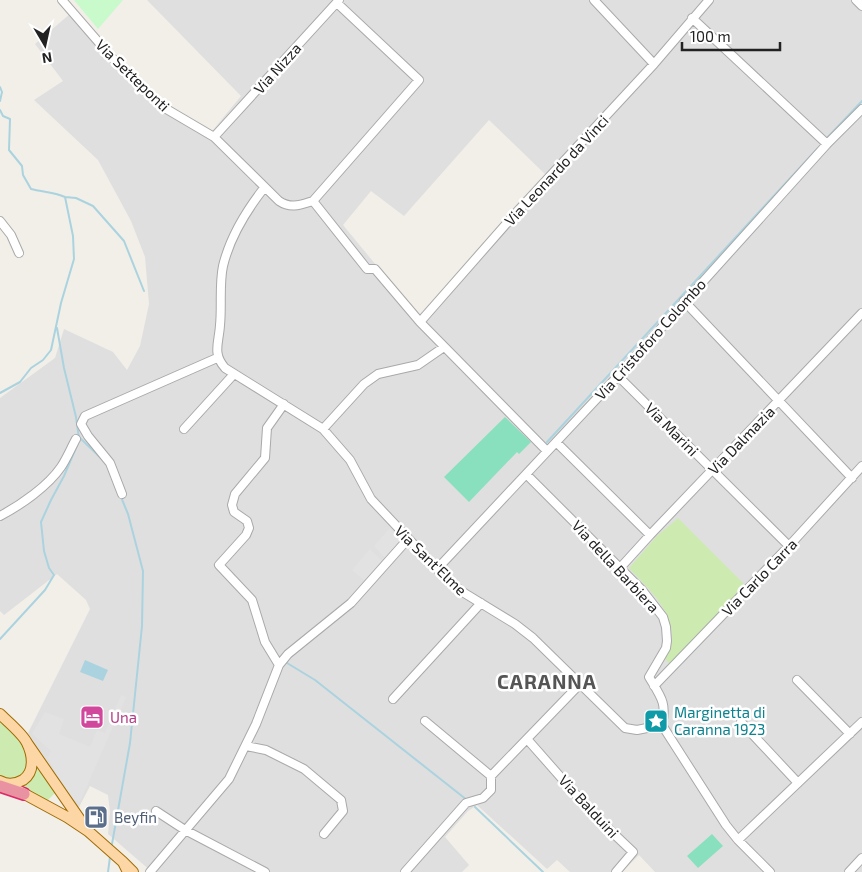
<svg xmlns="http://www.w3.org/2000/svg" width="862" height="872" font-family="'Exo 2',sans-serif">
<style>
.residential{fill:#e0dfdf;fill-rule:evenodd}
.grass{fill:#cdebb0}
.park{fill:#c8facc}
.pitch{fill:#88e0be}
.parking{fill:#e2e2e2}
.water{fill:#aad3df}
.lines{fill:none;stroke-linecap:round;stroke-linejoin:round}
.stream{stroke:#aad3df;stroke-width:2}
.minor-casing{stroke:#a9a9a9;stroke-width:10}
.major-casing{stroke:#a06b00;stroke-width:12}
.highway-casing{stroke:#dc2a67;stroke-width:14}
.minor{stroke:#fff;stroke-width:8}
.major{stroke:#fcd6a4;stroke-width:10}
.highway{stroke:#e892a2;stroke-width:11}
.labels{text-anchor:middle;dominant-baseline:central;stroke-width:5;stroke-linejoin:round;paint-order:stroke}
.street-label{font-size:15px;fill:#222;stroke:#fff}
.culture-label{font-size:15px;fill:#0d838f;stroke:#fff;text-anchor:start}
.hotel-label{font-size:15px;fill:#b23c85;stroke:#fff;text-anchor:start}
.service-label{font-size:15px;fill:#4e5e75;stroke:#fff;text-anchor:start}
.district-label{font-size:20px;font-weight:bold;letter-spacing:1px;fill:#555;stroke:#fff}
</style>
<rect width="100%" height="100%" fill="#f2efe9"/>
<!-- residential -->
<path class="residential" d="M147 0H862V872H655L639 855 622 872H570L557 860 547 869 477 805 468 811 445 837 469 865 462 872H152L108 834 110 812 108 795 90 786 78 809 28 733 90 609 86 600 57 574 4 615 0 611V398L55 358 64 329 113 352 127 370 140 346 149 304 145 257 131 221 98 160 34 100 63 81 35 44 71 13 162 109 208 136 241 96ZM489 120 546 175 418 316 343 225 371 191 404 216Z"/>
<!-- grass -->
<path class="grass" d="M678 518 745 585 670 664 665 659C667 654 671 647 672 641 674 610 647 588 629 568L657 536Z
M0 720C15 737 33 749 26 774L11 781 0 777Z
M33 758 55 793 46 802 13 785 17 784Z"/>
<!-- park -->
<path class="park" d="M74 0H123L98 29Z"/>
<!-- pitch -->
<path class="pitch" d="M505 417 531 442 519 454 517 452 469 502 444 477Z
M712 834 723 846 698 868 687 856Z"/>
<!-- parking -->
<path class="parking" d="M390 528 402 540 386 559 374 546Z
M370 549 383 562 366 582 352 570Z
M121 695 126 697 80 802 69 798 48 758 51 751 32 734 45 712 64 719 59 734 90 747 97 730 105 733Z"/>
<!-- water -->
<path class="water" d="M85 660 108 670 103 681 80 672Z"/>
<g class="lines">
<!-- stream -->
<path class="stream" d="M0 87 2 92 0 101
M0 110 3 116 10 119 9 150 22 166 23 175 31 189C43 192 54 192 65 197L73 236 74 259 61 303 51 350 43 360 31 368 20 382 0 393
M826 139 862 101
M65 197 76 198 93 206 124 241 144 291
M57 328 64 368 76 417 79 438
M79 437 106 463
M547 442 818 148
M0 639 45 590 54 575 49 568 44 551 41 522 51 500 64 476 78 443
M287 663 315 680 467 800
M475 807 543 872
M112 844 130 743 142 626 143 571 128 514 121 497
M108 872 110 857"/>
<!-- minor casing -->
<g class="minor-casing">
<path id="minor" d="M62 0 114 60 163 107 214 137 279 201C291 209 300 205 313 201L367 269H375L420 322 547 451
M594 0 654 64
M856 0 862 6
M692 18 827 144
M214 137 339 0
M264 188C246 211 230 237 223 266 219 285 222 306 220 325 219 343 212 353 225 368L323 429 350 460 371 499 437 569 461 591 515 624 533 638 625 728 637 730 662 725
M313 201 419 80 337 3
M0 221 11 235 19 253
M684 301 852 478
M420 322 514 215 654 64 709 0
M618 376 789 546
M184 429 234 374
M323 429 364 384 378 374 418 365 444 347
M556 442 650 535
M526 474 642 590 663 617 666 627 667 641 666 648 649 677C661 697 667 703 662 725L726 825 738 840 770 872
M122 494 110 463 88 436 81 424 85 416 217 358
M0 516C21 505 48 486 61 467 67 458 71 448 76 439
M620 568 650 535 862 313
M437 569 618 376 827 144 862 109
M279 665 265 642 252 600 219 565 246 535 249 528 247 521 234 512 232 505 235 494 265 458 267 428 284 404
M797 680 850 734
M654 686 789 546 862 466
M393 699 481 603
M425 721 491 776
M741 722 798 783
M527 739 594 815 633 852 616 872
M246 746 266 750 304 769 341 800 343 811 324 834
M156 811 185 830 265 872
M738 840 862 722
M150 872 229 779 256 724 279 665 288 654 351 603 408 539
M405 872 466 803 483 798 491 790V776L580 684
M849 872 862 858"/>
</g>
<!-- major casing -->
<g class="major-casing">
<path id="major" d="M0 714C7 721 23 734 27 743 33 755 35 772 23 780 16 784 7 785 0 781
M27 743 83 824
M19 791 67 817 88 831 123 862
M128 872 123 862 133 872"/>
</g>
<!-- highway casing -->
<g class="highway-casing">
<path id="highway" d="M0 786 24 794"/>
</g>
<!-- minor -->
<use href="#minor" class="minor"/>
<!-- major -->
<use href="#major" class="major"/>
<!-- highway -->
<use href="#highway" class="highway"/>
</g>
<!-- icons -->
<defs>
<g id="hotel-square" transform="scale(1.25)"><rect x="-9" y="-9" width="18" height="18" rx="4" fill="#d1479c" stroke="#fff"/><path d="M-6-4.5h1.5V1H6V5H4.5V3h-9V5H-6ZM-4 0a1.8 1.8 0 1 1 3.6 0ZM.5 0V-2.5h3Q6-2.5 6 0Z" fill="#fff"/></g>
<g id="sight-square" transform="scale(1.25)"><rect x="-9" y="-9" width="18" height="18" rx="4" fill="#0f9aa8" stroke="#fff"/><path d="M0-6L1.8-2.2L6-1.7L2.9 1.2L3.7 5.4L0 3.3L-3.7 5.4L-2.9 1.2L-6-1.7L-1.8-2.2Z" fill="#fff"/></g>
<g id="fuel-square" transform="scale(1.25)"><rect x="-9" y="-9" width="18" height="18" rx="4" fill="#5c6f8a" stroke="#fff"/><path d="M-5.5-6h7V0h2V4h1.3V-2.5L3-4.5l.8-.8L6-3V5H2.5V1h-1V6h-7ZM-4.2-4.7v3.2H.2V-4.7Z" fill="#fff"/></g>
</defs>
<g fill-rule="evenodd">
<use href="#hotel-square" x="92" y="717"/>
<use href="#sight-square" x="656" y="721"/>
<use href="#fuel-square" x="96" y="817"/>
</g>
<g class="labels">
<!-- street labels -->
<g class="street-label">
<text transform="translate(277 68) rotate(-48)">Via Nizza</text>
<text transform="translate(133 75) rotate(44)">Via Setteponti</text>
<text transform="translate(556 170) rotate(-47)">Via Leonardo da Vinci</text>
<text transform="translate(650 339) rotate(-48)">Via Cristoforo Colombo</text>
<text transform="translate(672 429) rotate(45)">Via Marini</text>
<text transform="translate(741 440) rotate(-46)">Via Dalmazia</text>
<text transform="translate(431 560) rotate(44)">Via Sant'Elme</text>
<text transform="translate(616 566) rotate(47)">Via della Barbiera</text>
<text transform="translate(759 577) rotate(-46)">Via Carlo Carra</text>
<text transform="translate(589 806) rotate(47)">Via Balduini</text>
</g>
<!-- culture labels -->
<g class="culture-label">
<text x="674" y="712">Marginetta di<tspan x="674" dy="17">Caranna 1923</tspan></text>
</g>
<!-- hotel labels -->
<g class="hotel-label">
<text x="110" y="717">Una</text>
</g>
<!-- service labels -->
<g class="service-label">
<text x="114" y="817">Beyfin</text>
</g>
<!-- district labels -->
<g class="district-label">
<text x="547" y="681">CARANNA</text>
</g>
</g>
<!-- north arrow -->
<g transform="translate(45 45) rotate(171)" stroke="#ffffff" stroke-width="4" paint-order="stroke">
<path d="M0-4L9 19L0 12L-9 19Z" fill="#222222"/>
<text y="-8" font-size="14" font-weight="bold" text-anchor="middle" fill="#222222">N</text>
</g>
<!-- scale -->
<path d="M682 42v8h98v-8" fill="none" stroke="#222222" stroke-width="2.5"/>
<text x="690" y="42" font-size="15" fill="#222222" stroke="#ffffff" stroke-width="4" paint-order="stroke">100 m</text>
</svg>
